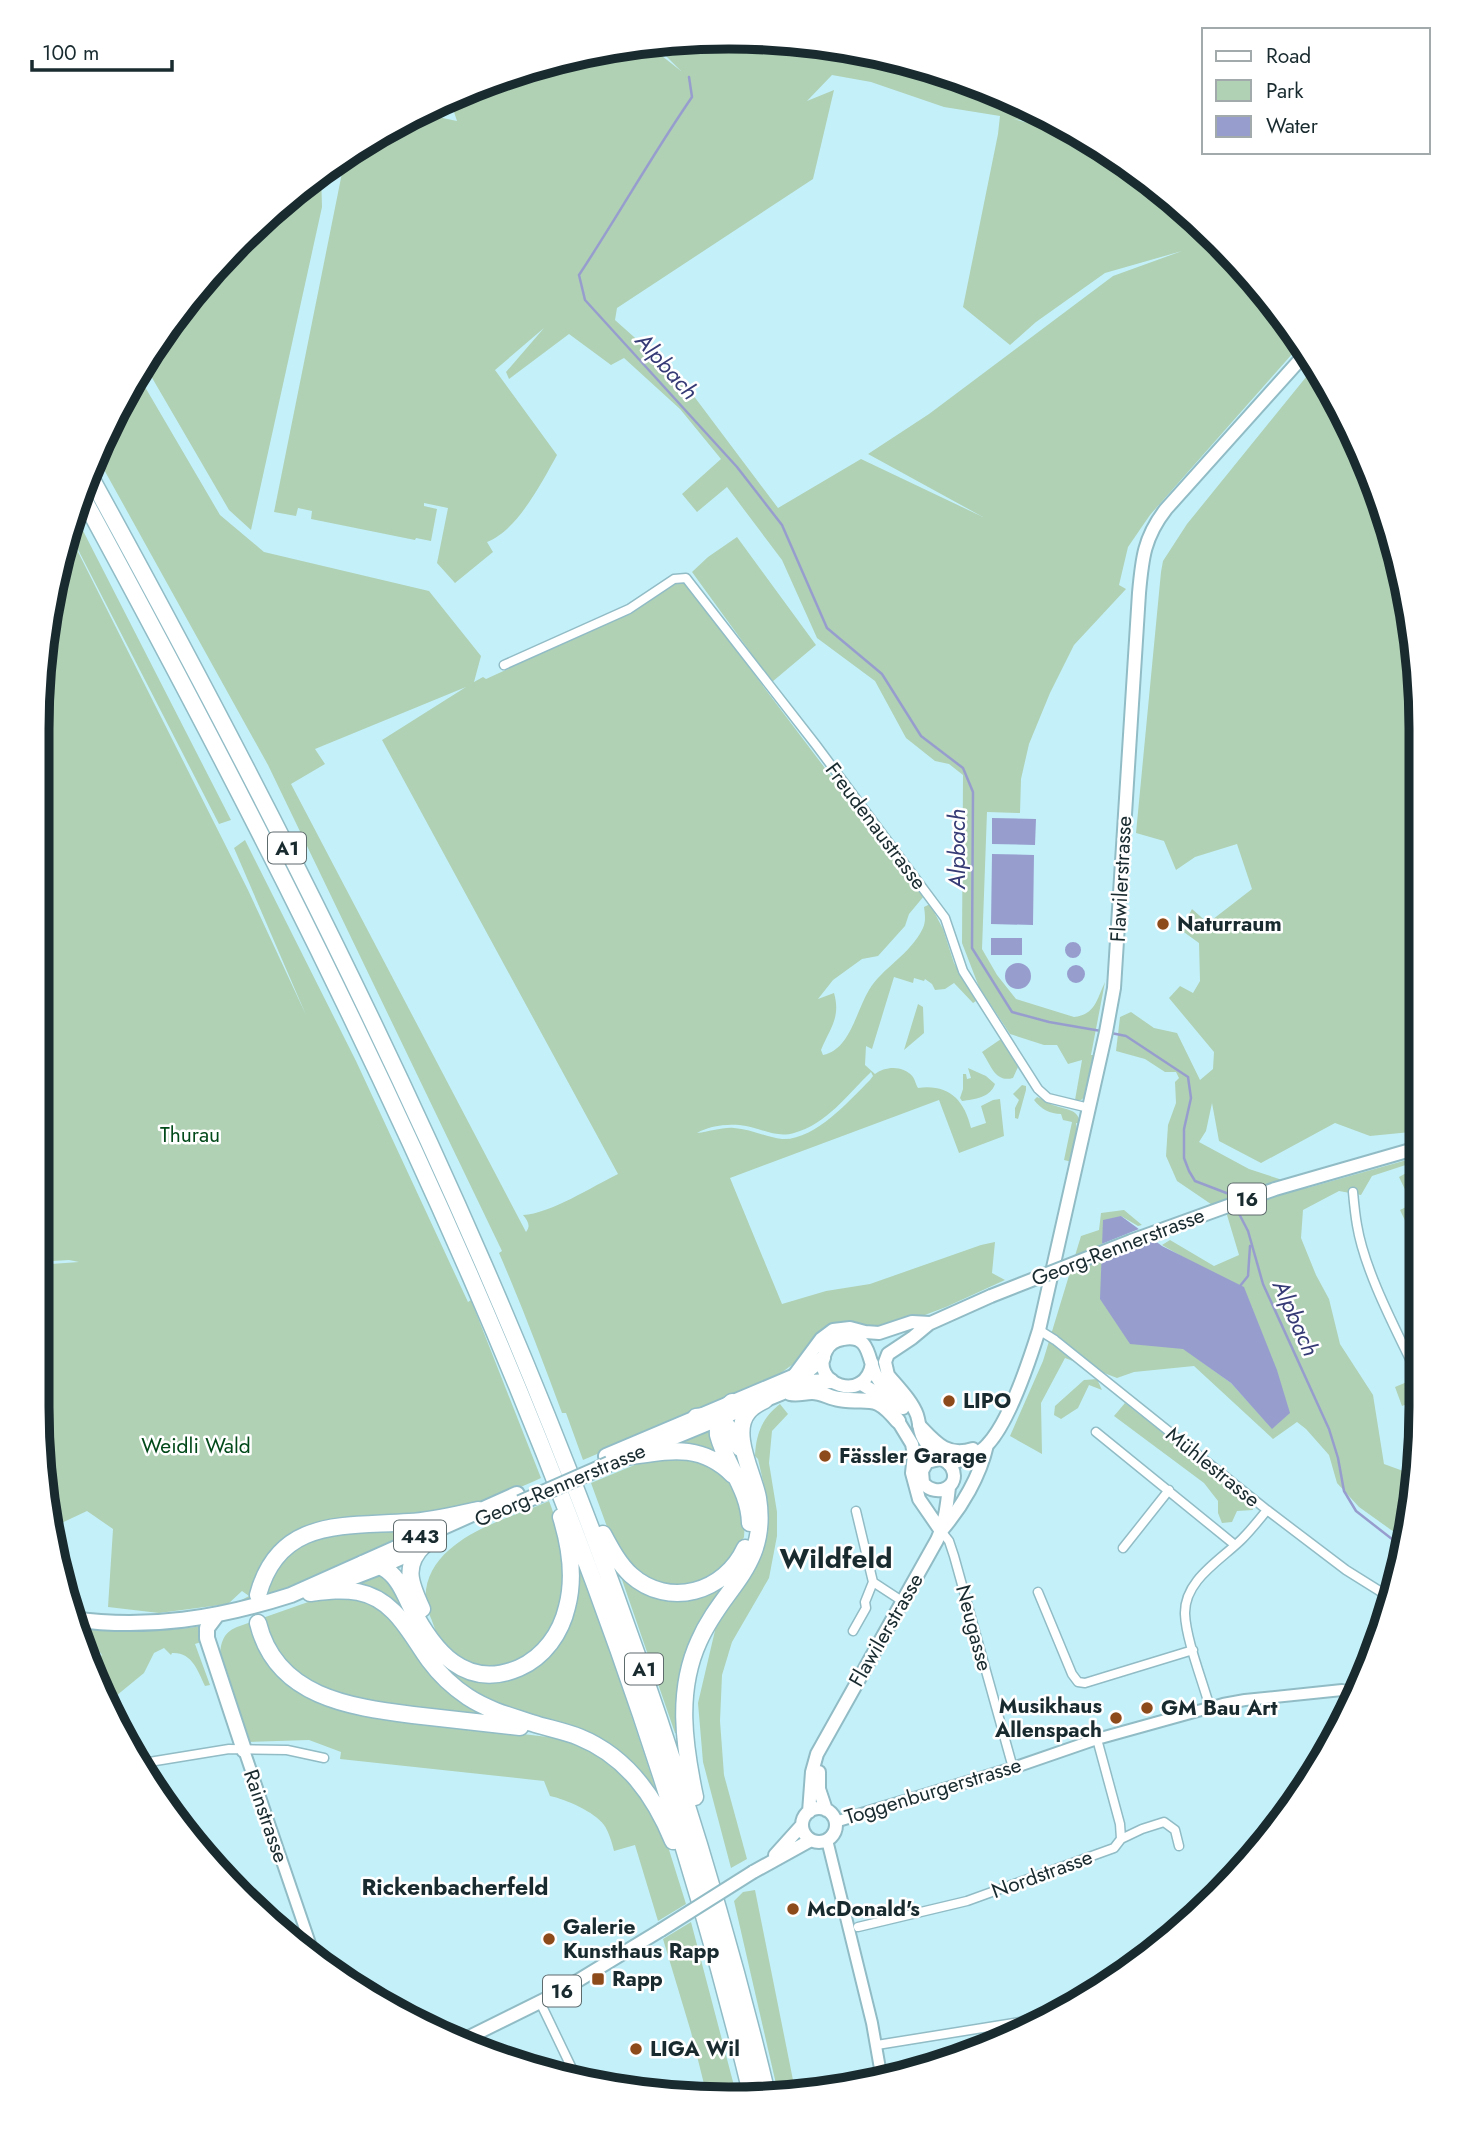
<svg xmlns="http://www.w3.org/2000/svg" width="1458" height="2136" font-family="Jost,sans-serif">
<style>
.green{fill:#b0d1b4;fill-rule:evenodd}
.water{fill:#979ece}
.pier{fill:#c4f0fa}
.lines{fill:none;stroke-linecap:round;stroke-linejoin:round}
.stream{stroke:#979ece;stroke-width:2.5}
.minor-casing{stroke:#91bcc6;stroke-width:11}
.tertiary-casing{stroke:#91bcc6;stroke-width:14}
.secondary-casing{stroke:#91bcc6;stroke-width:16}
.primary-casing{stroke:#91bcc6;stroke-width:16}
.trunk-casing{stroke:#91bcc6;stroke-width:18}
.motorway-casing{stroke:#91bcc6;stroke-width:19}
.minor{stroke:#fff;stroke-width:8}
.tertiary{stroke:#fff;stroke-width:10}
.secondary{stroke:#fff;stroke-width:12}
.primary{stroke:#fff;stroke-width:12}
.trunk{stroke:#fff;stroke-width:14}
.motorway{stroke:#fff;stroke-width:16}
.primary-bridge-casing{stroke:#91bcc6;stroke-width:16;stroke-linecap:butt}
.trunk-bridge-casing{stroke:#91bcc6;stroke-width:18;stroke-linecap:butt}
.primary-bridge{stroke:#fff;stroke-width:12}
.trunk-bridge{stroke:#fff;stroke-width:14}
.poi-dot{fill:#8d4a1a;stroke:#fff;stroke-width:2.5}
.labels{text-anchor:middle;dominant-baseline:central;stroke-width:5;stroke-linejoin:round;paint-order:stroke}
.shield{fill:#fff;stroke:#5e6b6d;stroke-width:2}
.shield-label{font-size:19px;font-weight:bold;fill:#192b2f}
.street-label{font-size:21px;fill:#192b2f;stroke:#fff}
.poi-label{font-size:21px;font-weight:bold;fill:#192b2f;stroke:#fff;text-anchor:start}
.park-label{font-size:21px;fill:#034a1b;stroke:#fff}
.water-label{font-size:23px;font-style:italic;fill:#363b76;stroke:#fff}
.neighbourhood-label{font-size:23px;font-weight:bold;fill:#192b2f;stroke:#fff}
.district-label{font-size:28px;font-weight:bold;fill:#192b2f;stroke:#fff}
.rim{fill:none;stroke:#192b2f;stroke-width:9}
</style>
<rect width="100%" height="100%" fill="#c4f0fa"/>
<!-- green -->
<path class="green" d="M729 37 852 49 893 67 965 86 999 92 1064 127 1013 119 1083 137 1114 154 1219 240 1203 245 1222 244 1278 308 1301 344 1150 515 1128 547 1119 585 1126 589 1074 645 1050 693 1029 744 1021 779 1020 813 987 812 982 949 997 975 1016 999 1074 1017C1095 1015 1097 999 1105 982L1091 1055H1094L1086 1096 1081 1100H1075L1082 1060 1068 1064 1057 1045H1044L1010 1034 979 987 962 943 963 775 949 764 935 761 906 738 875 681 817 638 782 560 727 487 697 512 682 494 721 459 680 409 624 358 611 365 569 334 509 379 506 372 544 328 495 370 557 455C542 482 517 531 487 542L493 552 455 583 437 563 448 508 424 503V506L437 509 431 541 416 538 415 540 311 519 312 511 298 508 296 516 274 512 346 153 419 113 457 121 451 103 443 101 464 89 594 50 648 45 681 71 654 44ZM832 75 871 82 944 107 1000 116 998 134 963 307 1010 345 1036 322 1105 273 1182 251 1113 276 929 414 868 454 983 517 861 459 778 508 681 379 615 320 617 308 813 179 834 90 807 101Z
M321 173 322 207 251 530 229 510 144 364 180 308 240 239Z
M1315 366 1350 422 1408 594 1421 729V754L1414 824C1420 836 1414 854 1415 867 1415 907 1415 948 1421 988V1131L1370 1136 1335 1123 1261 1163 1219 1141 1212 1103 1206 1131 1199 1142 1249 1169 1307 1188 1421 1156V1160L1372 1176 1361 1195 1339 1191 1303 1210 1301 1238 1316 1275 1329 1299 1340 1344 1373 1395 1384 1464 1406 1472 1414 1483 1408 1542 1359 1507 1337 1483 1329 1455 1306 1429 1297 1422 1273 1439 1194 1366 1134 1372 1117 1378 1065 1358 1041 1403 1042 1454 1010 1436 1043 1361 1081 1236 1099 1230 1101 1213 1124 1210 1142 1225 1138 1226 1121 1216 1129 1343 1183 1348 1231 1383 1272 1428 1195 1264 1162 1245 1170 1240 1214 1266 1239 1255 1227 1215 1177 1181 1166 1156 1168 1125 1176 1103 1175 1082 1179 1078 1176 1072H1165L1145 1059 1116 1051 1120 1017 1131 1012 1154 1028 1177 1033 1200 1080 1213 1069 1214 1052 1169 998 1180 986 1193 993 1200 981 1199 943 1181 930 1192 909 1208 923 1252 889 1237 844 1195 857 1176 870 1164 841 1136 833 1161 572 1163 561 1187 524Z
M138 375 220 515 264 552 429 591 481 656 474 682 483 677 486 679 594 629 630 614 675 584 684 583 689 588 914 886 924 896 909 914 905 926 878 956 862 959 833 980 818 999 834 993C841 1018 830 1028 821 1050L823 1055C850 1050 856 1011 869 990 883 967 910 955 923 928 926 921 925 914 924 907L930 904 943 929 954 963 976 1001 973 1003 954 983 945 989 935 990 932 984 925 979 924 981 914 978 913 983 894 977 872 1049 866 1046 865 1065 875 1074C885 1066 904 1065 913 1077 915 1080 916 1085 918 1088 948 1084 964 1099 971 1128L986 1123 981 1106 993 1100 1000 1099 1004 1136 959 1153 939 1100 730 1178 782 1304 826 1291 870 1284 981 1245 995 1242 992 1273 1005 1280 946 1307 901 1324 879 1328 867 1327 856 1323 839 1322 828 1326 811 1340 804 1356 781 1373 731 1397 583 1460 566 1413H562C542 1359 522 1306 499 1253L502 1251 268 765 97 457 108 422ZM466 687 382 740 618 1174C593 1186 550 1214 523 1215 528 1221 531 1226 526 1232L291 784 325 764 315 749ZM871 1072 873 1076 870 1080C849 1101 814 1141 782 1139 766 1137 750 1129 734 1128 722 1127 709 1132 697 1133 710 1125 731 1123 746 1126 762 1129 777 1138 794 1133 827 1124 848 1094 871 1072Z
M76 517 231 820 219 824 70 534Z
M70 536 248 890 306 1015 234 848 245 840 356 1061 468 1302 471 1300 541 1478C509 1493 473 1507 439 1513 410 1517 381 1519 353 1522 339 1523 324 1523 310 1526 277 1533 258 1567 251 1597L266 1577 307 1537 444 1521 283 1591 230 1606 249 1596 242 1591 228 1604 159 1613 108 1607 113 1529 87 1511 53 1527 37 1407V1265L79 1262 69 1260 37 1262V729L50 594Z
M737 537 816 645 772 682 692 572 708 557Z
M918 1004 923 1007 924 1033 904 1050Z
M1001 1039 1018 1067 1013 1078C995 1083 991 1065 982 1052Z
M968 1068 986 1076 995 1084C990 1098 975 1099 962 1101L960 1098 963 1089V1074H966L967 1079 971 1078Z
M1022 1085 1026 1086V1090L1018 1119 1015 1118V1108L1019 1100 1013 1094Z
M1037 1097C1043 1099 1047 1103 1053 1105 1065 1110 1079 1108 1080 1124L1076 1123 1077 1129 1079 1130 1077 1138H1075L1073 1146 1075 1147 1072 1162 1064 1160 1072 1122 1063 1120 1061 1114C1050 1114 1041 1109 1034 1100Z
M1421 1165V1254L1400 1210 1412 1204 1399 1177Z
M1097 1379 1102 1390 1089 1385 1078 1408 1061 1419 1054 1415 1055 1406 1084 1380Z
M1414 1379 1421 1395V1407L1416 1409 1412 1402 1402 1406 1395 1387Z
M1125 1403 1250 1501 1253 1510 1237 1511 1232 1522 1222 1523 1218 1513V1501L1204 1483 1114 1416Z
M780 1404 788 1414 772 1431 769 1463 777 1512V1536L769 1578 732 1642 722 1675 720 1721 724 1775 747 1859 731 1868 703 1762 698 1703 717 1622 745 1585 764 1545 768 1503 758 1459 755 1456C756 1434 762 1418 780 1404Z
M713 1428 723 1456 669 1446Z
M731 1436 745 1481 755 1537 710 1611 680 1733H675L619 1571 639 1586H719L753 1536 722 1439Z
M675 1455 708 1463 730 1479 740 1497 745 1522 744 1537 737 1553 724 1571 692 1587 654 1584 631 1568 610 1535 591 1483 649 1459Z
M549 1501C564 1539 574 1597 551 1634 541 1649 516 1665 499 1669 493 1670 467 1665 463 1662 456 1658 447 1650 443 1645 437 1637 434 1625 430 1616 419 1592 430 1566 449 1550 477 1525 516 1516 549 1501Z
M579 1568 614 1663 660 1802 633 1767 479 1698 436 1662 354 1584 384 1572 470 1677 545 1656 574 1569Z
M332 1596 364 1598 389 1614 427 1664 496 1716 400 1711 306 1684 252 1626 259 1647 323 1703 351 1713 370 1716 565 1739 584 1746 617 1766 640 1790 665 1837 686 1904 658 1921 635 1845 614 1851C612 1843 609 1832 604 1825 595 1812 565 1799 550 1796L544 1781 340 1759 341 1752 309 1740 248 1742 220 1660C220 1645 222 1633 237 1627L311 1601Z
M75 1624C118 1631 159 1633 202 1626L204 1641 195 1644 210 1685 205 1686C198 1671 192 1652 172 1653L171 1655 164 1648 154 1653 144 1673 105 1705 90 1665 102 1655 86 1634 78 1632Z
M755 1890 796 2095 779 2097 734 1901 743 1892Z
M691 1922 737 2097 707 2096 691 2032 663 1939Z"/>
<!-- water -->
<path class="water" d="M852 49 864 50 999 92C948 84 900 69 852 49Z
M992 818 1036 819 1035 845 992 844Z
M992 854 1034 855 1033 925 991 924Z
M991 938H1022V955H991Z
M1065 950a8 8 0 1 1 16 0a8 8 0 1 1-16 0Z
M1005 976a13 13 0 1 1 26 0a13 13 0 1 1-26 0Z
M1067 974a9 9 0 1 1 18 0a9 9 0 1 1-18 0Z
M1121 1216 1162 1246 1244 1287 1277 1370 1290 1413 1272 1429 1231 1383 1183 1349 1130 1344 1100 1299 1103 1220Z"/>
<!-- pier -->
<path class="pier" d="M1144 1227 1159 1238 1098 1262 1099 1245Z"/>
<g class="lines">
<!-- stream -->
<path class="stream" d="M689 77 692 97C652 155 618 216 579 275L585 300 737 467 782 525 827 628 882 674 921 736 963 768 973 792 972 948 1012 1012 1049 1022 1101 1031
M1111 1033 1126 1036 1188 1077 1191 1098 1184 1129V1158L1189 1171 1195 1181 1229 1194 1233 1200
M1235 1206 1248 1231 1263 1284 1329 1429 1338 1458 1344 1491 1356 1511 1406 1550
M1240 1286 1248 1276 1250 1246"/>
<!-- minor casing -->
<g class="minor-casing">
<path id="minor" d="M504 665 629 609 674 579 686 578 816 745 945 918 963 971 1038 1089 1048 1098 1089 1108
M1353 1192C1354 1203 1355 1214 1357 1225 1365 1274 1400 1337 1421 1382
M1039 1330 1055 1340 1267 1510 1346 1570 1386 1595 1390 1600
M1096 1432 1235 1545
M856 1511 873 1582 902 1601
M941 1531 949 1541 954 1556 1013 1768
M1123 1548 1169 1490
M1038 1592 1072 1674 1078 1682 1085 1683 1193 1650
M853 1631 866 1608 865 1602 873 1582
M1210 1708C1203 1682 1186 1640 1185 1614 1184 1580 1221 1560 1242 1539 1251 1530 1259 1520 1267 1510
M137 1764 229 1749 287 1750 324 1758
M1121 1839 1142 1829 1164 1822 1175 1830 1179 1846
M858 1927 967 1901 1114 1848 1121 1839 1120 1824 1097 1739
M540 2002 576 2077
M877 2045 1020 2022 1086 1998"/>
</g>
<!-- tertiary casing -->
<g class="tertiary-casing">
<path id="tertiary" d="M244 1750 315 1958
M835 1822 1013 1768 1097 1739 1223 1704 1245 1700 1342 1690 1357 1693
M827 1840 872 2023 882 2080"/>
</g>
<!-- secondary casing -->
<g class="secondary-casing">
<path id="secondary" d="M919 1425C936 1443 947 1457 973 1449
M949 1464C962 1460 979 1455 988 1444 1010 1420 1029 1362 1039 1330L1106 1032 1114 988 1139 593C1142 559 1144 537 1166 509L1306 353
M941 1531C962 1507 980 1476 987 1445"/>
</g>
<!-- primary casing -->
<g class="primary-casing">
<path id="primary" d="M1131 1241 1275 1189 1421 1147
M930 1323 912 1338 888 1354 885 1362 888 1375C898 1387 912 1401 917 1415 920 1424 919 1434 925 1441 929 1447 933 1454 939 1458 944 1461 949 1461 952 1468 961 1486 937 1499 923 1483L922 1471 927 1462 940 1459
M924 1326 991 1296
M872 1363C866 1405 808 1384 826 1351 829 1344 836 1340 843 1339 873 1333 867 1364 878 1379 885 1390 896 1398 903 1408
M795 1374 821 1339 833 1330 850 1328 865 1332 879 1333 912 1322 930 1323
M860 1383 883 1397 894 1407
M898 1421 912 1444 914 1455 912 1473 919 1499 941 1531
M819 1772V1789L826 1810
M802 1825a17 17 0 1 1 34 0a17 17 0 1 1-34 0Z
M809 1812 812 1772 817 1754 937 1540C945 1523 947 1505 949 1487
M775 1855 802 1825
M753 1872 811 1840
M457 2043 556 1994 661 1930"/>
</g>
<!-- trunk casing -->
<g class="trunk-casing">
<path id="trunk" d="M790 1393C798 1395 804 1392 812 1392 822 1392 830 1398 839 1399 871 1404 874 1392 898 1421
M652 1446 800 1385 810 1382 831 1381
M606 1456 807 1371 823 1358
M330 1585C363 1575 393 1562 424 1546
M216 1616 207 1628V1638L244 1750
M72 1619C148 1630 219 1618 291 1595L517 1494"/>
</g>
<!-- motorway casing -->
<g class="motorway-casing">
<path id="motorway" d="M90 476C373 991 631 1524 768 2098
M83 498C360 1008 616 1530 752 2097
M732 1402C721 1411 717 1421 718 1435 726 1466 749 1489 750 1523
M696 1417C724 1413 728 1426 740 1448
M626 1457C668 1451 700 1442 733 1475
M603 1534C611 1549 619 1564 631 1575 669 1609 725 1592 745 1548
M363 1564C373 1564 381 1565 388 1571 399 1579 405 1595 411 1607 433 1650 465 1691 519 1668 544 1657 561 1633 567 1607 575 1577 570 1546 561 1517
M310 1593C327 1591 342 1589 358 1592 395 1599 410 1634 429 1660 440 1675 453 1687 468 1697 488 1710 510 1716 532 1723 547 1728 564 1731 579 1737 626 1756 654 1795 673 1841
M258 1595C279 1517 344 1527 409 1522 432 1521 455 1515 478 1510
M422 1609C411 1585 402 1566 424 1545
M258 1623C276 1697 350 1707 413 1715 449 1719 484 1723 520 1727
M695 1797C684 1745 676 1691 699 1641 723 1586 769 1567 758 1498 754 1475 730 1433 748 1412 752 1407 759 1403 765 1400"/>
</g>
<!-- minor -->
<use href="#minor" class="minor"/>
<!-- tertiary -->
<use href="#tertiary" class="tertiary"/>
<!-- secondary -->
<use href="#secondary" class="secondary"/>
<!-- primary -->
<use href="#primary" class="primary"/>
<!-- trunk -->
<use href="#trunk" class="trunk"/>
<!-- motorway -->
<use href="#motorway" class="motorway"/>
<!-- primary-bridge casing -->
<g class="primary-bridge-casing">
<path id="primary-bridge" d="M991 1296 1131 1241
M661 1930 753 1872"/>
</g>
<!-- trunk-bridge casing -->
<g class="trunk-bridge-casing">
<path id="trunk-bridge" d="M520 1503 609 1464"/>
</g>
<!-- primary-bridge -->
<use href="#primary-bridge" class="primary-bridge"/>
<!-- trunk-bridge -->
<use href="#trunk-bridge" class="trunk-bridge"/>
</g>
<!-- markers -->
<g class="poi-dot">
<circle cx="1163" cy="924" r="7"/>
<circle cx="949" cy="1401" r="7"/>
<circle cx="825" cy="1456" r="7"/>
<circle cx="1147" cy="1708" r="7"/>
<circle cx="1116" cy="1718" r="7"/>
<circle cx="793" cy="1909" r="7"/>
<circle cx="549" cy="1939" r="7"/>
<rect x="591" y="1972" width="14" height="14" rx="3.5"/>
<circle cx="636" cy="2049" r="7"/>
</g>
<g class="labels">
<!-- shield labels -->
<g class="shield">
<rect x="268" y="832.5" width="38" height="31" rx="5"/>
<rect x="1228" y="1183.5" width="38" height="31" rx="5"/>
<rect x="394" y="1520.5" width="52" height="31" rx="5"/>
<rect x="625" y="1653.5" width="38" height="31" rx="5"/>
<rect x="543" y="1975.5" width="38" height="31" rx="5"/>
</g>
<g class="shield-label">
<text x="287" y="848">A1</text>
<text x="1247" y="1199">16</text>
<text x="420" y="1536">443</text>
<text x="644" y="1669">A1</text>
<text x="562" y="1991">16</text>
</g>
<!-- street labels -->
<g class="street-label">
<text transform="translate(876 826) rotate(53)">Freudenaustrasse</text>
<text transform="translate(1121 879) rotate(-87)">Flawilerstrasse</text>
<text transform="translate(1118 1247) rotate(-21)">Georg-Rennerstrasse</text>
<text transform="translate(1213 1467) rotate(39)">Mühlestrasse</text>
<text transform="translate(560 1485) rotate(-23)">Georg-Rennerstrasse</text>
<text transform="translate(974 1628) rotate(75)">Neugasse</text>
<text transform="translate(886 1630) rotate(-60)">Flawilerstrasse</text>
<text transform="translate(933 1791) rotate(-17)">Toggenburgerstrasse</text>
<text transform="translate(266 1816) rotate(71)">Rainstrasse</text>
<text transform="translate(1042 1874) rotate(-20)">Nordstrasse</text>
</g>
<!-- poi labels -->
<g class="poi-label">
<text x="1177" y="924">Naturraum</text>
<text x="963" y="1401">LIPO</text>
<text x="839" y="1456">Fässler Garage</text>
<text x="1102" y="1706" text-anchor="end">Musikhaus<tspan x="1102" dy="24">Allenspach</tspan></text>
<text x="1161" y="1708">GM Bau Art</text>
<text x="807" y="1909">McDonald's</text>
<text x="563" y="1927">Galerie<tspan x="563" dy="24">Kunsthaus Rapp</tspan></text>
<text x="612" y="1979">Rapp</text>
<text x="650" y="2049">LIGA Wil</text>
</g>
<!-- park labels -->
<g class="park-label">
<text x="190" y="1135">Thurau</text>
<text x="196" y="1446">Weidli Wald</text>
</g>
<!-- water labels -->
<g class="water-label">
<text transform="translate(667 366) rotate(48)">Alpbach</text>
<text transform="translate(957 849) rotate(-90)">Alpbach</text>
<text transform="translate(1296 1318) rotate(66)">Alpbach</text>
</g>
<!-- neighbourhood labels -->
<g class="neighbourhood-label">
<text x="455" y="1887">Rickenbacherfeld</text>
</g>
<!-- district labels -->
<g class="district-label">
<text x="836" y="1558">Wildfeld</text>
</g>
</g>
<!-- crop -->
<path d="M0 0H1458V2136H0ZM729 49H729A680 680 0 0 1 1409 729V1407A680 680 0 0 1 729 2087H729A680 680 0 0 1 49 1407V729A680 680 0 0 1 729 49Z" fill="#fff" fill-rule="evenodd"/>
<path class="rim" d="M729 49H729A680 680 0 0 1 1409 729V1407A680 680 0 0 1 729 2087H729A680 680 0 0 1 49 1407V729A680 680 0 0 1 729 49Z"/>
<!-- legend -->
<rect x="1202" y="28" width="228" height="126" fill="#ffffff" stroke="#a3aaac" stroke-width="2"/>
<rect x="1216" y="51" width="35" height="10" fill="#ffffff" stroke="#a3aaac" stroke-width="2"/>
<text x="1266" y="63" font-size="21" fill="#192b2f">Road</text>
<rect x="1216" y="80" width="35" height="21" fill="#b0d1b4" stroke="#a3aaac" stroke-width="2"/>
<text x="1266" y="98" font-size="21" fill="#192b2f">Park</text>
<rect x="1216" y="116" width="35" height="21" fill="#979ece" stroke="#a3aaac" stroke-width="2"/>
<text x="1266" y="133" font-size="21" fill="#192b2f">Water</text>
<!-- scale -->
<path d="M32 60v10h140v-10" fill="none" stroke="#192b2f" stroke-width="3.5"/>
<text x="42" y="60" font-size="21" fill="#192b2f" stroke="#ffffff" stroke-width="5" paint-order="stroke">100 m</text>
</svg>
